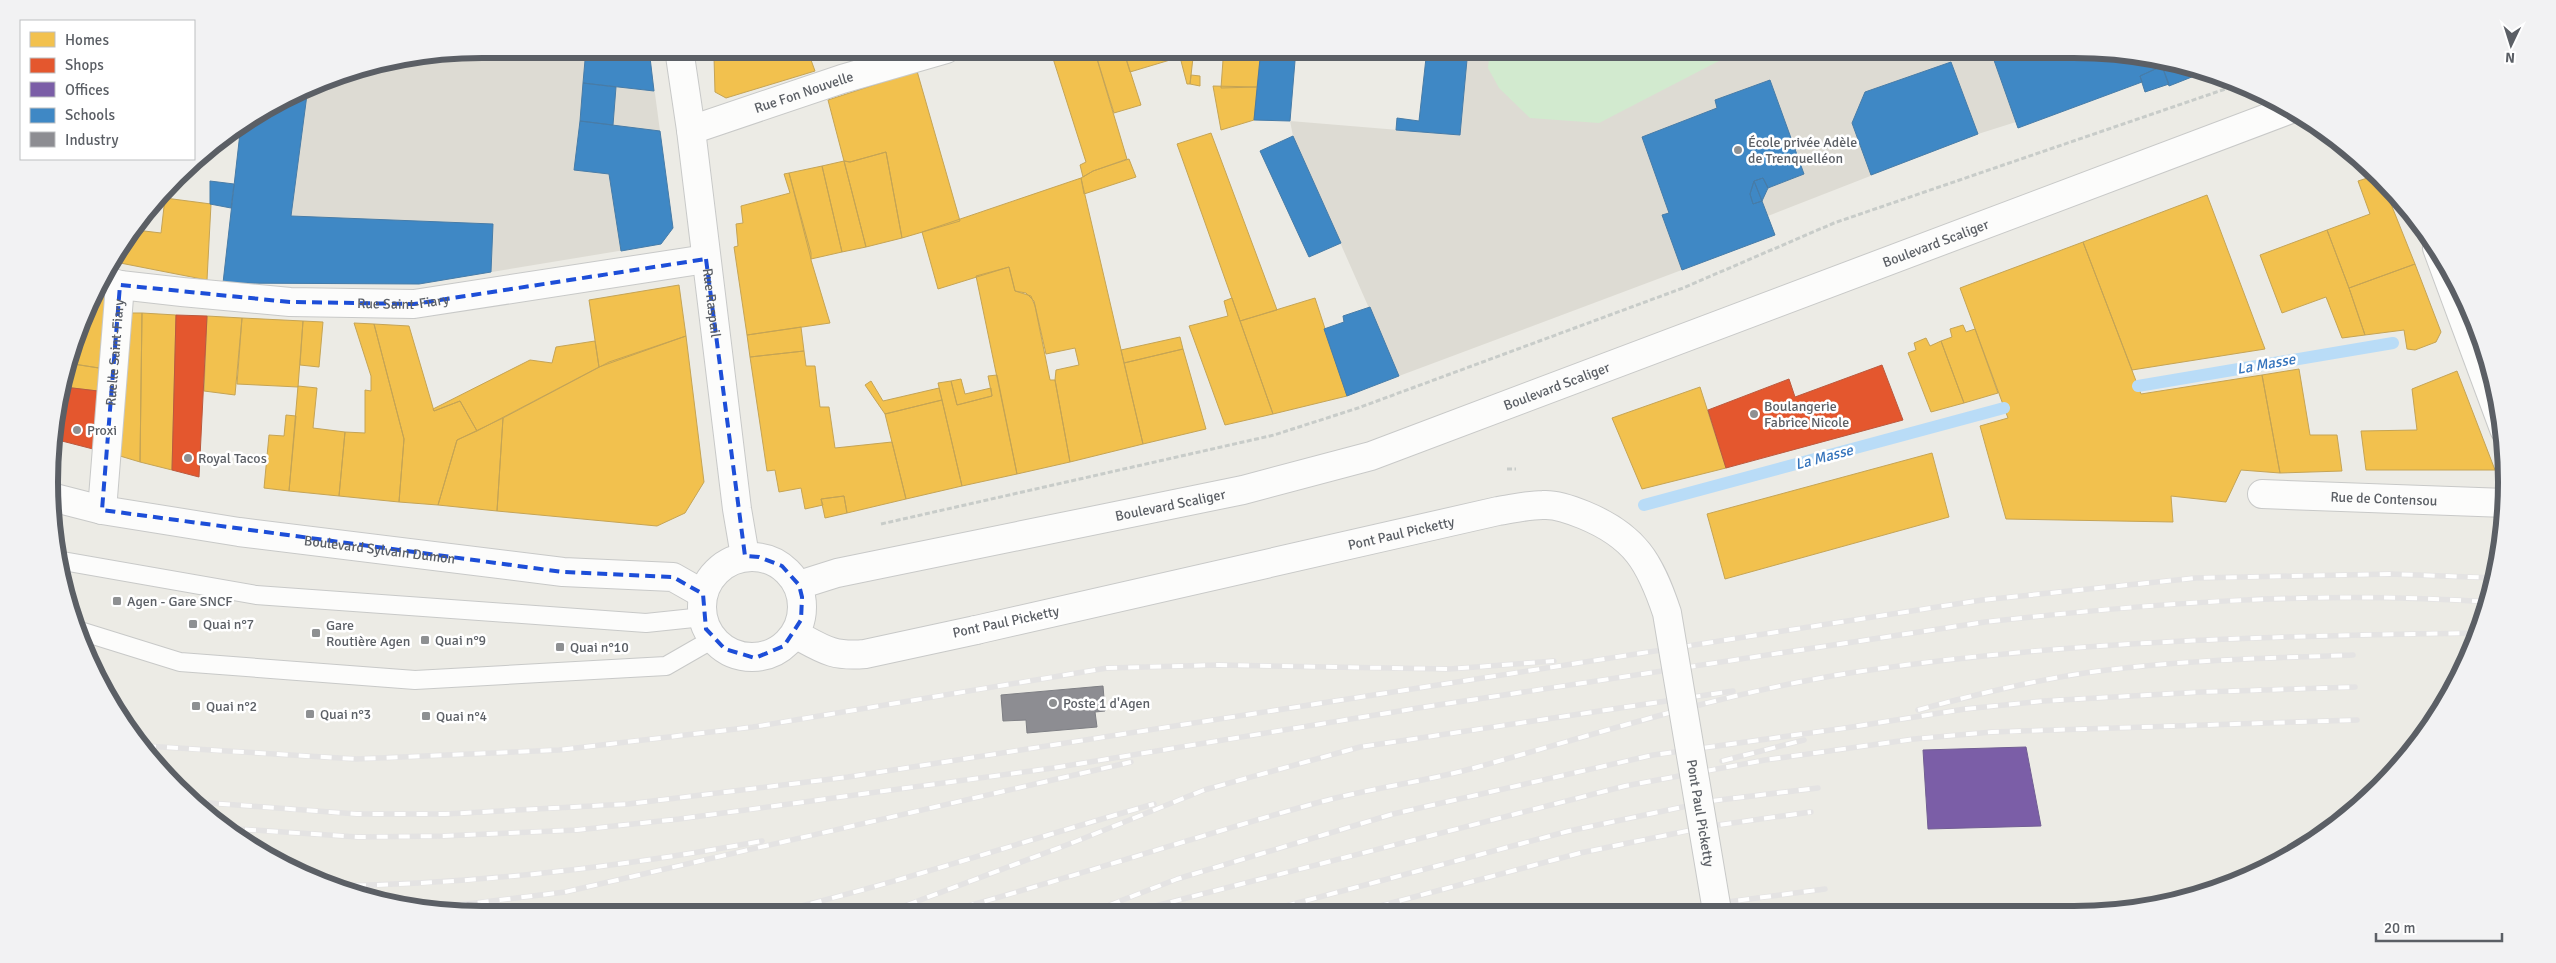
<svg xmlns="http://www.w3.org/2000/svg" width="2556" height="963" font-family="Signika,sans-serif">
<style>
.education{fill:#dddbd3}
.green{fill:#d2eacf}
.homes{fill:#f2c14e;stroke:#c5a455}
.shops{fill:#e4572e;stroke:#bb593e}
.offices{fill:#7b5ea7;stroke:#715e93}
.schools{fill:#3f88c5;stroke:#477ca8}
.industry{fill:#8d8d92;stroke:#7e7f84}
.lines{fill:none;stroke-linecap:round;stroke-linejoin:round}
.stream{stroke:#b9dcf7;stroke-width:12}
.service-casing{stroke:#c8c9c8;stroke-width:20}
.minor-casing{stroke:#c8c9c8;stroke-width:30}
.tertiary-casing{stroke:#c8c9c8;stroke-width:30}
.path{stroke:#c8ccc9;stroke-width:3;stroke-dasharray:5 2.5;stroke-linecap:butt}
.service{stroke:#fcfcfb;stroke-width:18}
.minor{stroke:#fcfcfb;stroke-width:28}
.tertiary{stroke:#fcfcfb;stroke-width:28}
.rail-casing{stroke:#e4e3e3;stroke-width:5.5}
.rail{stroke:#fff;stroke-width:4;stroke-dasharray:11;stroke-linecap:butt}
.tertiary-bridge-casing{stroke:#c8c9c8;stroke-width:30;stroke-linecap:butt}
.tertiary-bridge{stroke:#fcfcfb;stroke-width:28}
.marked{fill:none;stroke:#1d4ed8;stroke-width:4;stroke-dasharray:10 6;stroke-linejoin:round}
.poi-dot{fill:#8e9092;stroke:#fff;stroke-width:2}
.labels{text-anchor:middle;dominant-baseline:central;stroke-width:5;stroke-linejoin:round;paint-order:stroke}
.street-label{font-size:14px;fill:#5b5f65;stroke:#fff}
.poi-label{font-size:14px;fill:#5b5f65;stroke:#fff;text-anchor:start}
.water-label{font-size:15px;font-style:italic;fill:#3574bc;stroke:#fff}
.rim{fill:none;stroke:#5b5f65;stroke-width:6}
</style>
<rect width="100%" height="100%" fill="#ecebe5"/>
<!-- education -->
<path class="education" d="M481 49H649L673 228 661 244 419 284 223 283 241 124 265 107 342 72Z
M1468 49H2074L2187 64 2207 71 2169 86V84L2145 92 2141 82 2018 128 2016 122 1978 134 1768 216 1775 235 1399 376 1293 136 1290 121 1459 135Z"/>
<!-- green -->
<path class="green" d="M1490 49H1742L1599 123 1530 118 1499 88 1488 68Z"/>
<!-- homes -->
<path class="homes" d="M713 49H771L770 56 714 57Z
M771 49H781L782 55 770 56Z
M781 49H807L815 71 726 98 715 92 714 57 782 55Z
M1050 49H1094L1127 159 1093 171 1083 177 1080 165 1086 162Z
M1094 49H1123L1141 105 1114 113Z
M1123 49H1194L1190 84H1187L1180 57 1130 72Z
M1194 49H1261L1257 87 1221 88 1223 60 1193 57Z
M917 71 960 221 902 238 886 152 850 162 844 161 828 100Z
M1191 75 1200 76V86L1190 84Z
M1213 86 1257 87 1254 120 1221 130Z
M1211 133 1277 310 1240 321 1177 144Z
M886 152 902 238 866 247 844 161 850 162Z
M1129 159 1136 177 1084 194 1081 178 1093 171Z
M844 161 866 247 842 252 822 166Z
M822 166 842 252 811 259 789 173Z
M789 173 811 253V260L830 323 747 335 734 247 738 246 736 224 743 223 741 206 790 193 784 174Z
M2377 175 2381 179 2415 264 2349 288 2327 230 2370 214 2358 181Z
M1081 178 1143 444 1070 462 1055 380 1056 370 1079 365 1075 348 1046 354 1034 301 1026 293 1015 291 1009 267 938 289 922 232Z
M2207 195 2265 349 2132 370 2083 242Z
M165 198 211 204 207 280 110 261 136 230 161 233Z
M2327 230 2349 288 2365 335 2342 338 2326 297 2282 313 2260 255Z
M2083 242 2141 394 2262 375 2280 473 2241 470 2226 502 2171 496 2173 522 2006 519 1980 426 2008 418 1960 288Z
M2415 264 2441 332 2436 342 2415 350 2407 349 2404 330 2365 335 2349 288Z
M1009 267 1015 291 1031 296 1035 306 1050 380H1055L1070 462 1017 474 976 276Z
M99 283 107 286 99 368 67 363 72 342Z
M679 285 686 336 599 367 589 300Z
M1232 298 1273 414 1225 425 1189 326 1228 316 1224 301Z
M1315 298 1347 396 1273 414 1240 321Z
M131 313H142L140 462 120 456Z
M142 313 176 315 172 470 140 462Z
M207 316 242 318 235 395 204 391Z
M242 318 303 321 298 387 237 384Z
M303 321 323 322 319 367 300 365Z
M354 323 374 324 404 439 399 502 339 496 345 432 365 433V390L371 391V376Z
M374 324 409 326 434 411 460 401 477 431 457 440 438 505 399 502 404 439Z
M1963 325 1966 332 1975 329 1998 393 1964 403 1941 341 1952 337 1950 329Z
M801 327 804 351 750 357 747 335Z
M686 336 704 482 685 513 657 526 497 511 503 418 609 362Z
M1180 337 1183 349 1124 363 1121 350Z
M1926 338 1930 346 1941 341 1964 403 1931 412 1908 353 1916 350 1914 343Z
M595 341 599 367 477 431 460 401 434 411 433 409 530 360 552 363 556 347Z
M1183 349 1206 429 1143 444 1124 363Z
M804 351 806 366H815L820 407H829L835 448 892 442 906 499 847 513 844 496 821 499 823 505 805 509 801 488 779 492 775 470 767 471 750 357Z
M67 363 99 368 98 391 64 387Z
M2299 369 2310 435H2337L2342 471 2280 473 2262 375Z
M2457 371 2495 470H2366L2361 431 2417 430 2412 389Z
M997 375 1017 474 962 486 938 383 951 381 957 405 992 396 988 376Z
M961 379 965 394 991 388 992 396 957 405 951 381Z
M871 381 883 401 939 388 942 400 885 414 865 385Z
M298 386 317 388 313 428 345 432 339 496 289 491Z
M1700 387 1726 468 1642 489 1612 418Z
M942 400 962 486 906 499 885 414Z
M286 415 296 416 289 491 264 488 269 435 284 436Z
M503 418 497 511 438 505 457 440Z
M1932 453 1949 517 1725 579 1707 514Z
M844 496 847 513 825 518 821 499Z"/>
<!-- shops -->
<path class="shops" d="M176 315 207 316 199 477 172 470Z
M1882 365 1903 420 1726 468 1708 410 1789 379 1795 397Z
M61 386 64 387 58 440 53 439 52 425Z
M64 387 98 391 93 449 58 440Z"/>
<!-- offices -->
<path class="offices" d="M2026 747 2041 826 1928 829 1923 750Z"/>
<!-- schools -->
<path class="schools" d="M586 49H649L654 91 583 83Z
M1261 49H1296L1290 121 1254 120Z
M1427 49H1468L1460 135 1396 130 1397 118 1419 121Z
M1835 49H1858L1839 58Z
M1990 49H2074L2187 64 2207 71 2169 86 2162 66 2140 76 2142 82 2018 128Z
M1951 62 1978 134 1871 175 1852 123 1865 92Z
M2162 66 2169 84 2145 92 2140 76Z
M1770 80 1804 174 1768 188 1763 178 1754 181 1750 194 1753 204 1762 201 1775 235 1682 270 1662 215 1669 213 1642 137 1717 108 1715 100Z
M583 83 616 87 613 125 580 121Z
M308 87 291 216 493 224 491 272 419 284 223 283 241 124 265 107Z
M580 121 660 131 673 228 661 244 621 251 609 174 574 170Z
M1293 136 1341 243 1309 257 1260 151Z
M1763 178 1768 188 1762 201 1754 181Z
M210 181 234 184 231 208 210 204Z
M1754 181 1762 201 1753 204 1750 194Z
M1370 307 1399 376 1347 396 1324 329 1344 322 1343 316Z"/>
<!-- industry -->
<path class="industry" d="M1103 686 1105 711 1095 712 1097 727 1027 733 1026 720 1003 721 1001 695Z"/>
<g class="lines">
<!-- stream -->
<path class="stream" d="M2138 386 2393 343
M1644 505 2004 408"/>
<!-- service casing -->
<g class="service-casing">
<path id="service" d="M57 560 256 595 646 623 703 617
M77 630 180 662 415 680 666 666 713 639"/>
</g>
<!-- minor casing -->
<g class="minor-casing">
<g id="minor">
<path id="s1" d="M679 49 691 130 737 509 745 556"/>
<path id="s2" d="M691 130 842 79 946 49"/>
<path d="M2437 248 2504 429"/>
<path id="s3" d="M100 279 120 285 182 292 290 302 414 304 706 259"/>
<path id="s4" d="M2262 494 2506 503"/>
<path id="s5" d="M102 510 120 285"/>
</g>
</g>
<!-- tertiary casing -->
<g class="tertiary-casing">
<g id="tertiary">
<path id="s6" d="M55 498 102 510 239 532 563 572 673 577 703 594"/>
<circle cx="752" cy="607" r="50"/>
<path id="s7" d="M799 585 837 573 1243 490 1371 456 2291 109"/>
<path d="M795 634C823 649 832 657 865 654L976 630"/>
</g>
</g>
<!-- path -->
<path class="path" d="M1507 469H1516
M881 524 1274 435 1358 408 1683 288 1834 223 2240 84"/>
<!-- service -->
<use href="#service" class="service"/>
<!-- minor -->
<use href="#minor" class="minor"/>
<!-- tertiary -->
<use href="#tertiary" class="tertiary"/>
<!-- rail casing -->
<g class="rail-casing">
<path id="rail" d="M1918 710C1977 694 2038 679 2099 671 2183 660 2268 658 2353 655
M145 746 356 759 559 750 753 727 1107 668 1219 665 1449 669 1554 661
M1722 761 1804 740
M197 802 357 814H445L628 804 848 777 1982 600 2196 578 2391 574 2495 578
M223 828 358 837 443 836 577 830 679 819 1053 768 1418 708 1985 622C2154 603 2320 590 2489 602
M333 886C477 884 621 867 762 841
M434 908 565 892 1131 762
M1263 912 1569 831 1711 801 1818 788
M1357 912 1580 853 1711 826 1811 812
M1651 912 1825 889
M886 913 1077 841 1204 790 1360 747 1733 691
M942 913C1069 879 1193 837 1320 802 1371 788 1423 782 1474 768 1600 733 1726 692 1856 672 2061 641 2269 636 2476 633
M1089 913 1177 879 1393 814 1653 755 1852 727 1965 709 2043 701 2202 692 2355 687
M1128 913 1625 786 1765 760 1914 739 1992 732 2357 720
M768 914C898 884 1025 840 1154 804"/>
</g>
<!-- rail -->
<use href="#rail" class="rail"/>
<!-- tertiary-bridge casing -->
<g class="tertiary-bridge-casing">
<g id="tertiary-bridge">
<path id="s8" d="M976 630 1498 511C1512 509 1528 505 1543 505 1556 504 1572 510 1584 515 1635 536 1650 562 1667 613L1717 911"/>
</g>
</g>
<!-- tertiary-bridge -->
<use href="#tertiary-bridge" class="tertiary-bridge"/>
</g>
<!-- marked area -->
<path class="marked" d="M706 259 745 556 759 557 782 566 799 585 802 597 801 620 784 646 755 658 725 649 706 629 703 594 673 577 563 572 102 510 120 285 290 302 414 304Z"/>
<!-- markers -->
<g class="poi-dot">
<circle cx="1738" cy="150" r="5"/>
<circle cx="1754" cy="414" r="5"/>
<circle cx="77" cy="430" r="5"/>
<circle cx="188" cy="458" r="5"/>
<rect x="112" y="596" width="10" height="10" rx="2.5"/>
<rect x="188" y="619" width="10" height="10" rx="2.5"/>
<rect x="311" y="628" width="10" height="10" rx="2.5"/>
<rect x="420" y="635" width="10" height="10" rx="2.5"/>
<rect x="555" y="642" width="10" height="10" rx="2.5"/>
<circle cx="1053" cy="703" r="5"/>
<rect x="191" y="701" width="10" height="10" rx="2.5"/>
<rect x="305" y="709" width="10" height="10" rx="2.5"/>
<rect x="421" y="711" width="10" height="10" rx="2.5"/>
</g>
<g class="labels">
<!-- street labels -->
<g class="street-label">
<text stroke="none"><textPath href="#s2" startOffset="119">Rue Fon Nouvelle</textPath></text>
<text stroke="none"><textPath href="#s7" startOffset="1190">Boulevard Scaliger</textPath></text>
<text stroke="none"><textPath href="#s3" startOffset="305">Rue Saint-Fiary</textPath></text>
<text stroke="none"><textPath href="#s1" startOffset="256">Rue Raspail</textPath></text>
<text stroke="none"><textPath href="#s5" startOffset="158">Ruelle Saint-Fiary</textPath></text>
<text stroke="none"><textPath href="#s7" startOffset="785">Boulevard Scaliger</textPath></text>
<text stroke="none"><textPath href="#s4" startOffset="122">Rue de Contensou</textPath></text>
<text stroke="none"><textPath href="#s7" startOffset="380">Boulevard Scaliger</textPath></text>
<text stroke="none"><textPath href="#s8" startOffset="436">Pont Paul Picketty</textPath></text>
<text stroke="none"><textPath href="#s6" startOffset="329">Boulevard Sylvain Dumon</textPath></text>
<text transform="translate(1006 622) rotate(-12)">Pont Paul Picketty</text>
<text stroke="none"><textPath href="#s8" startOffset="960">Pont Paul Picketty</textPath></text>
</g>
<!-- poi labels -->
<g class="poi-label">
<text x="1748" y="142">École privée Adèle<tspan x="1748" dy="16">de Trenquelléon</tspan></text>
<text x="1764" y="406">Boulangerie<tspan x="1764" dy="16">Fabrice Nicole</tspan></text>
<text x="87" y="430">Proxi</text>
<text x="198" y="458">Royal Tacos</text>
<text x="127" y="601">Agen - Gare SNCF</text>
<text x="203" y="624">Quai n°7</text>
<text x="326" y="625">Gare<tspan x="326" dy="16">Routière Agen</tspan></text>
<text x="435" y="640">Quai n°9</text>
<text x="570" y="647">Quai n°10</text>
<text x="1063" y="703">Poste 1 d'Agen</text>
<text x="206" y="706">Quai n°2</text>
<text x="320" y="714">Quai n°3</text>
<text x="436" y="716">Quai n°4</text>
</g>
<!-- water labels -->
<g class="water-label">
<text transform="translate(2266 364) rotate(-10)">La Masse</text>
<text transform="translate(1824 457) rotate(-15)">La Masse</text>
</g>
</g>
<!-- crop -->
<path d="M0 0H2556V963H0ZM482 58H2074A424 424 0 0 1 2498 482V482A424 424 0 0 1 2074 906H482A424 424 0 0 1 58 482V482A424 424 0 0 1 482 58Z" fill="#f2f2f3" fill-rule="evenodd"/>
<path class="rim" d="M482 58H2074A424 424 0 0 1 2498 482V482A424 424 0 0 1 2074 906H482A424 424 0 0 1 58 482V482A424 424 0 0 1 482 58Z"/>
<!-- legend -->
<rect x="20" y="20" width="175" height="140" fill="#ffffff" stroke="#bdbfc1"/>
<rect x="30" y="32" width="25" height="15" fill="#f2c14e" stroke="#bdbfc1"/>
<text x="65" y="45" font-size="15" fill="#5b5f65">Homes</text>
<rect x="30" y="58" width="25" height="15" fill="#e4572e" stroke="#bdbfc1"/>
<text x="65" y="70" font-size="15" fill="#5b5f65">Shops</text>
<rect x="30" y="82" width="25" height="15" fill="#7b5ea7" stroke="#bdbfc1"/>
<text x="65" y="95" font-size="15" fill="#5b5f65">Offices</text>
<rect x="30" y="108" width="25" height="15" fill="#3f88c5" stroke="#bdbfc1"/>
<text x="65" y="120" font-size="15" fill="#5b5f65">Schools</text>
<rect x="30" y="132" width="25" height="15" fill="#8d8d92" stroke="#bdbfc1"/>
<text x="65" y="145" font-size="15" fill="#5b5f65">Industry</text>
<!-- north arrow -->
<g transform="translate(2511 45) rotate(184)" stroke="#ffffff" stroke-width="4" paint-order="stroke">
<path d="M0-4L9 19L0 12L-9 19Z" fill="#5b5f65"/>
<text y="-8" font-size="14" font-weight="bold" text-anchor="middle" fill="#5b5f65">N</text>
</g>
<!-- scale -->
<path d="M2376 933v8h126v-8" fill="none" stroke="#5b5f65" stroke-width="2.5"/>
<text x="2384" y="933" font-size="15" fill="#5b5f65" stroke="#ffffff" stroke-width="4" paint-order="stroke">20 m</text>
</svg>
